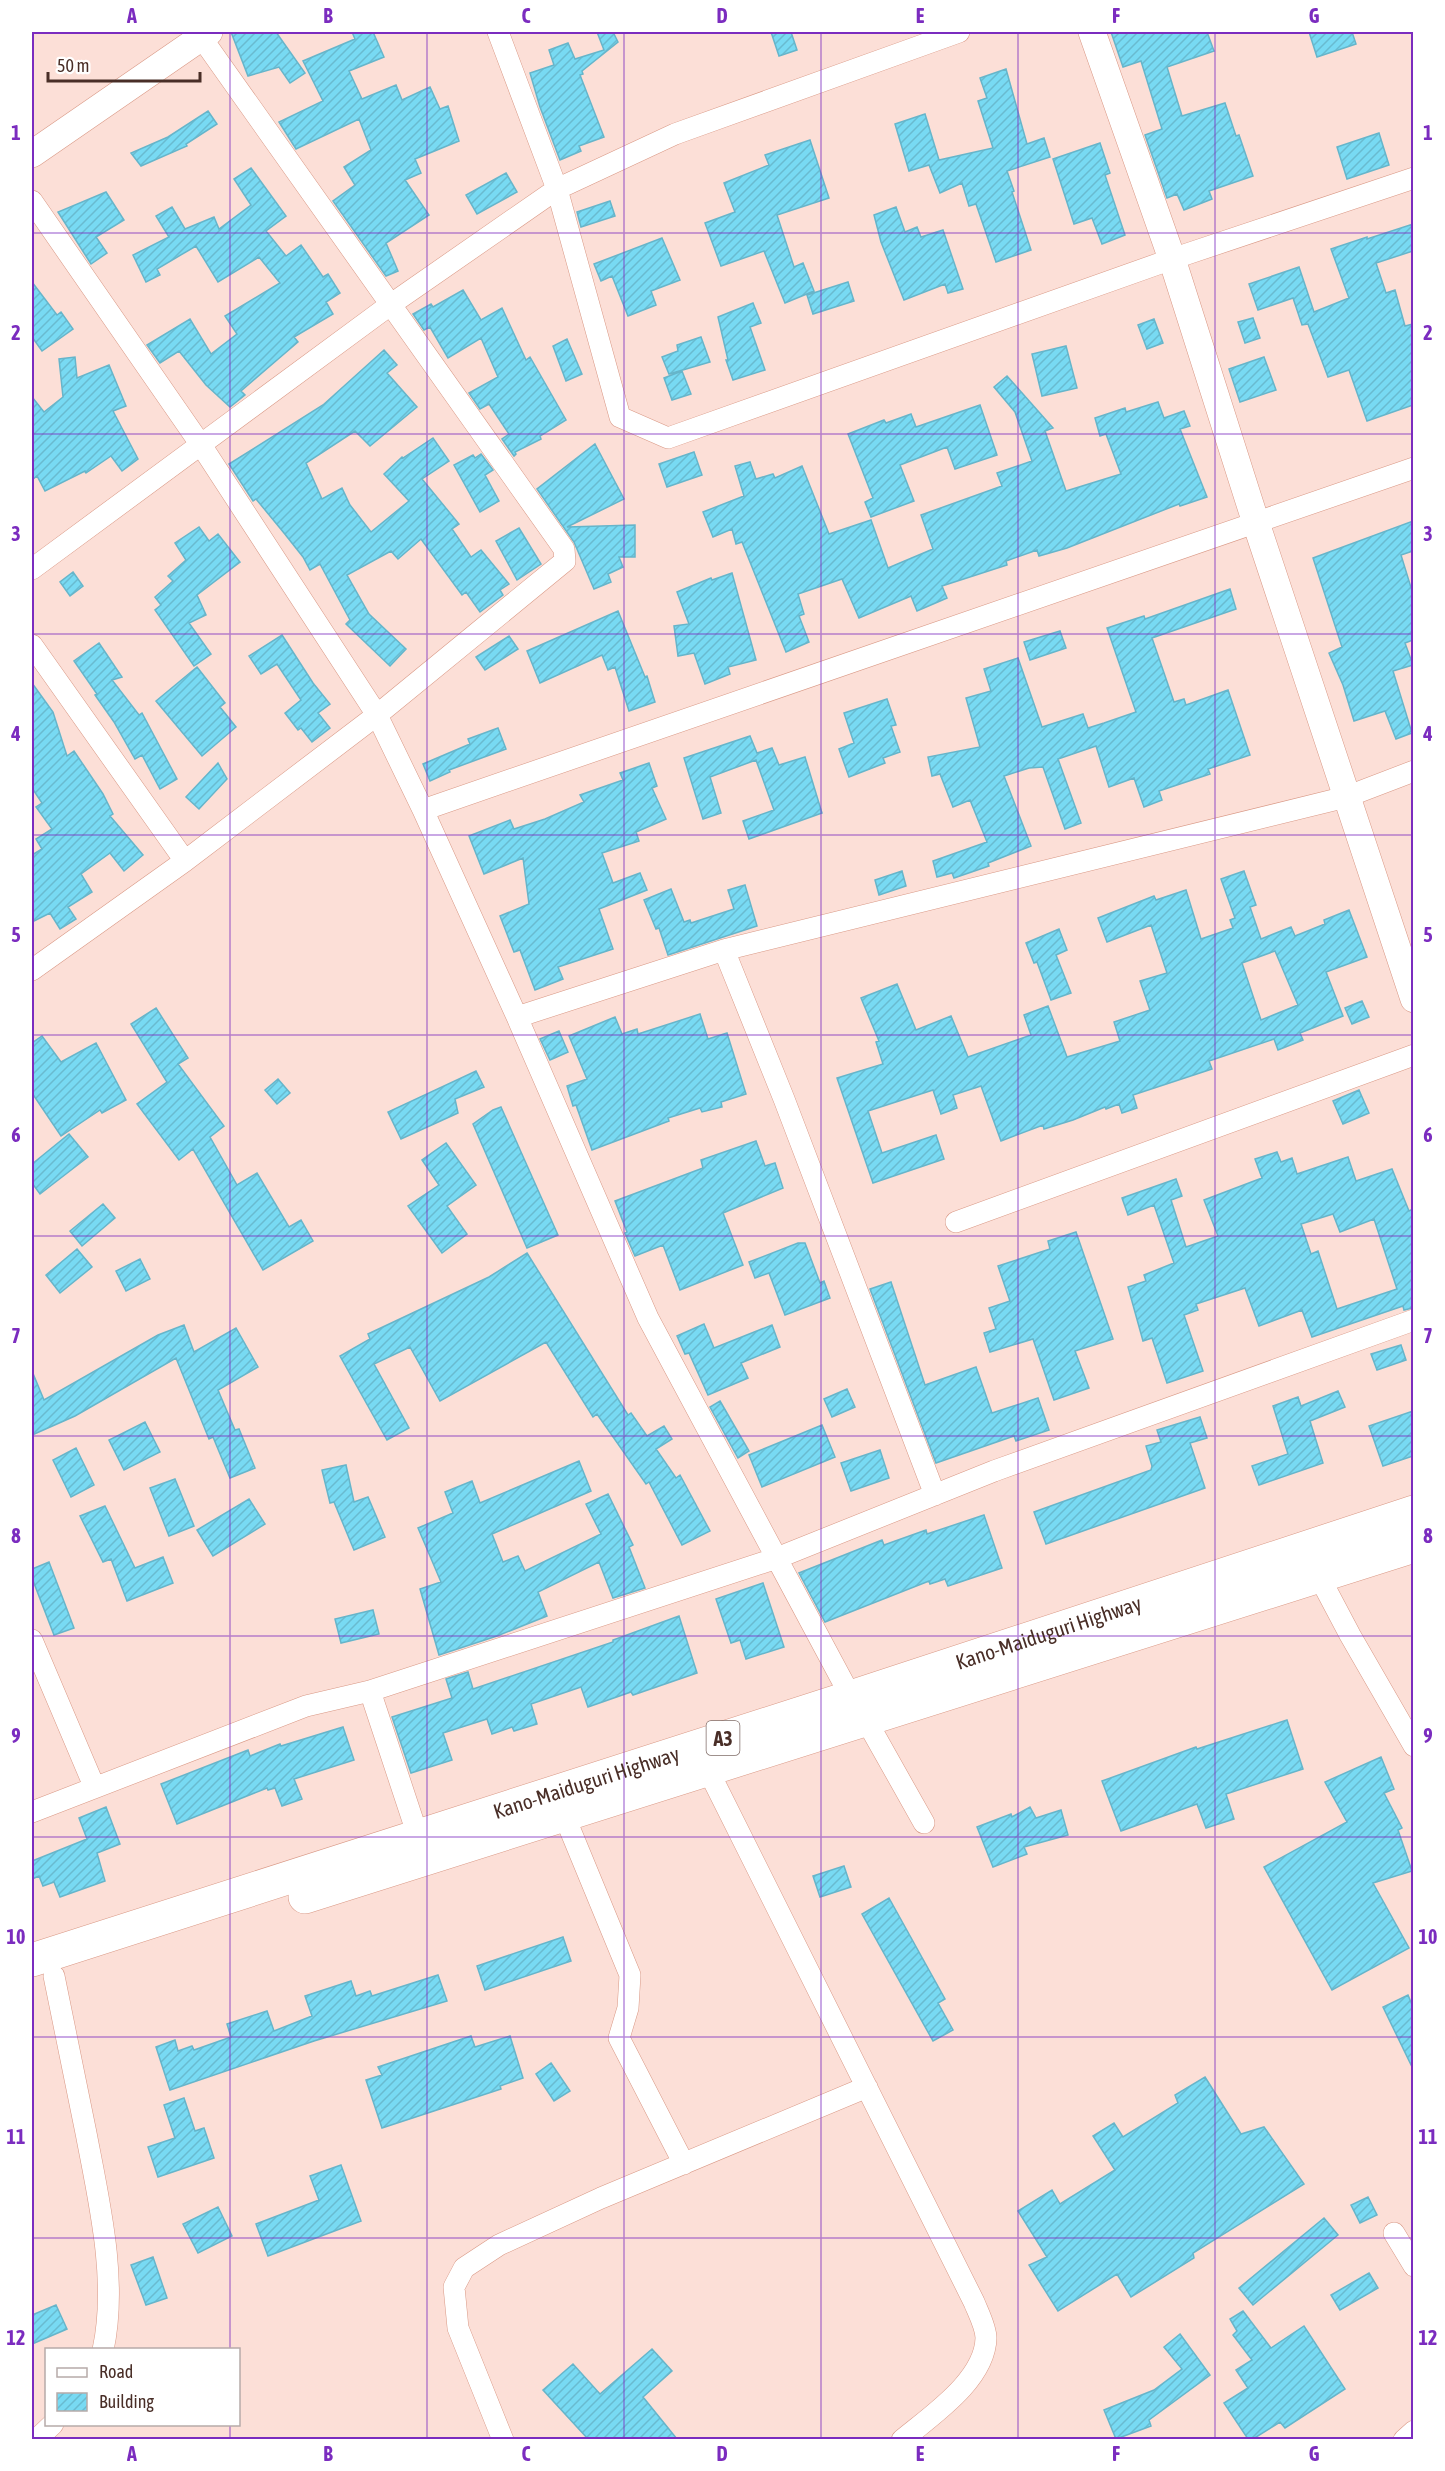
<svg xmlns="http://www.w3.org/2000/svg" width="1445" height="2471" font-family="'Asap Condensed',sans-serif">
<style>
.building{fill:url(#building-hatch);stroke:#66b5ca;stroke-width:1.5;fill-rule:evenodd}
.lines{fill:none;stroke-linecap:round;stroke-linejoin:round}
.minor-casing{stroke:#d99885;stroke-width:22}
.tertiary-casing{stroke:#d99885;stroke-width:28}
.trunk-casing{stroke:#d99885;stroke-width:34}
.minor{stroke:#fff;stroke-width:21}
.tertiary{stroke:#fff;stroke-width:27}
.trunk{stroke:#fff;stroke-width:33}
.grid{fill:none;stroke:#7b2cbf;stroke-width:1.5;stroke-opacity:0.55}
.labels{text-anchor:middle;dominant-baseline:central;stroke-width:5;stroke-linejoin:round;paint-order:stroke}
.shield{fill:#fff;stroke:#806d68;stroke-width:1.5}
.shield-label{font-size:20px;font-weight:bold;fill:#492e27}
.street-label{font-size:21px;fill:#492e27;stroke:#fff}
.neatline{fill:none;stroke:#7b2cbf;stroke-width:2}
.grid-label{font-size:20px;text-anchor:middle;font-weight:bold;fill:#7b2cbf}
</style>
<defs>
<pattern id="building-hatch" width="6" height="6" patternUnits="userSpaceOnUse" patternTransform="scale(1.5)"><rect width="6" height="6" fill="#78daf3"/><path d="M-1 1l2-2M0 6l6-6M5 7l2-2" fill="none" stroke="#69bbd0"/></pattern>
</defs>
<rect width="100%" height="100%" fill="#fcdfd7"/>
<!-- building -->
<path class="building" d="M231 32H276L305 73 290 83 279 67 248 76Z
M352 32H373L384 57 349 71 362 99 396 85 402 100 430 87 440 109 448 106 459 141 415 159 421 173 405 180 429 215 386 243 398 271 386 276 333 201 355 185 344 167 371 150 359 119 296 149 279 122 323 101 303 61 355 39Z
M597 32H613L618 42 582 71 583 74 580 75 604 137 579 146 581 151 560 160 540 107 530 73 554 65 549 50 568 43 575 59 604 50Z
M771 32H791L797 50 779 56Z
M1111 32H1207L1214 51 1167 67 1182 116 1225 103 1236 136 1239 135 1253 176 1209 191 1212 199 1184 210 1177 194 1167 198 1145 135 1162 129 1141 61 1123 67Z
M1309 32H1352L1356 44 1317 57Z
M1006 69 1027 144 1044 138 1050 157 1007 171 1014 191 1012 192 1031 250 996 262 976 204 969 206 962 183 940 193 929 165 909 171 895 124 925 114 939 160 993 148 978 101 987 98 980 78Z
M208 111 217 124 186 144 187 146 141 166 131 153 168 137Z
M1379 133 1389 165 1347 179 1337 147Z
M810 140 829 198 777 215 794 267 803 263 814 291 785 303 764 251 721 266 705 223 735 212 724 183 769 165 765 155Z
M1100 143 1110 173 1105 175 1125 235 1102 244 1092 218 1074 224 1053 159Z
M251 168 286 216 266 231 286 256 301 245 323 277 328 274 340 293 326 302 333 314 294 337 298 342 241 391 245 395 230 407 206 385 179 351 160 363 147 345 190 319 211 354 237 334 225 316 280 283 259 257 218 282 196 246 157 269 160 275 146 282 133 255 169 237 156 216 172 207 185 229 214 217 219 229 251 205 234 179Z
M506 173 517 192 477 214 466 195Z
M106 192 124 220 96 237 107 253 91 264 58 212Z
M610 201 615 216 581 227 577 212Z
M896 207 905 232 917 227 921 237 943 230 963 289 948 293 945 284 904 300 881 242 874 215Z
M1413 224V251L1376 263 1386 293 1395 290 1405 326 1413 324V405L1367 421 1349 370 1328 377 1308 324 1302 325 1293 298 1258 310 1249 284 1299 267 1314 312 1349 298 1331 249 1367 237V239Z
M662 238 680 280 651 291 656 305 628 316 612 276 601 281 594 264Z
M32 282 57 315 61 312 73 329 42 351 32 337Z
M848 282 854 301 813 314 807 295Z
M463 290 481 320 502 308 526 360 530 357 566 420 540 436 541 439 515 452 516 454 514 456 502 439 509 434 489 404 480 409 469 393 498 377 481 338 448 358 430 327 424 330 413 314 431 304 433 307Z
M753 303 761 323 750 327 765 370 733 380 726 360H728L718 317Z
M1253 318 1260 338 1245 343 1238 322Z
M1154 319 1163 343 1147 349 1138 325Z
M701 337 710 362 669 374 662 357 678 351 677 345Z
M567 339 582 374 566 381 553 346Z
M1066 346 1077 388 1042 396 1032 354Z
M384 350 397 365 387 373 417 407 370 446 355 431 306 463 322 499 342 488 350 505 371 532 409 501 384 474 402 457 403 458 433 438 449 461 422 479 459 524 452 529 471 557 481 550 509 584 500 590 503 595 480 612 466 592 462 595 421 539 398 559 391 551 347 575 369 614 406 649 390 666 346 624 350 620 320 564 310 570 303 557 284 533 256 499 253 501 229 464 323 405Z
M75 357 77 378 109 365 126 406 113 411 138 459 122 471 111 456 86 473 85 471 45 491 37 476 32 480V397L44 412 63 397 59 359Z
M1264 357 1276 390 1240 402 1229 369Z
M682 371 691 394 672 400 664 378Z
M1007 376 1053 428 1045 431 1066 491 1121 474 1106 434 1100 436 1095 418 1125 408 1126 412 1158 402 1164 418 1184 411 1190 426 1180 429 1207 497 1180 506 1179 504 1067 548 1039 556 1037 550 1006 561 1007 565 942 586 947 598 917 611 911 596 859 618 842 579 798 594 804 614 799 616 809 642 786 652 742 542 736 544 732 529 713 537 703 512 744 496 735 466 750 462 756 479 773 474 775 478 802 466 829 534 871 520 888 568 933 549 921 515 1002 486 997 473 1032 461 1015 412 994 387Z
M980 405 997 455 955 469 947 447 900 465 914 501 871 517 865 502 873 498 848 434 884 420 886 423 911 414 916 427Z
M595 444 624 499 567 527 635 525V557H619L623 567 608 574 611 582 594 589 574 542 537 489Z
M694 452 702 475 667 487 659 464Z
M481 454 493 470 485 475 499 501 480 512 454 465 473 455 475 458Z
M1413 521V551L1401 555 1413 594V640L1405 643 1413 665 1393 671 1412 733 1396 739 1385 711 1354 721 1343 685 1329 653 1342 647 1313 558Z
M199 527 209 541 218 534 240 562 197 595 206 615 189 623 211 654 194 666 155 610 161 605 155 597 173 581 168 576 186 560 175 543Z
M519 528 541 564 517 580 496 541Z
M73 572 83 586 70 596 60 582Z
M732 573 756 660 728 667 730 674 705 684 694 653 678 656 674 626 689 624 677 592 711 578 712 580Z
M1230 589 1236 609 1152 638 1174 702 1184 699 1186 705 1228 690 1250 755 1208 769 1210 774 1159 791 1162 800 1144 807 1134 778 1109 787 1096 746 1058 759 1081 823 1065 829 1043 767 1029 768 1004 776 1031 846 988 863 989 866 954 878 952 873 937 877 933 861 987 842 970 800 953 807 940 774 932 776 928 757 980 747 966 698 991 691 984 669 1018 658 1042 727 1083 714 1088 728 1104 723 1136 712 1107 628 1144 616 1145 619Z
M618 611 645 677 647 676 655 702 629 711 615 667 608 670 602 655 540 683 527 651Z
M1060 631 1066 648 1030 660 1024 642Z
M282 635 313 683 330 704 318 713 330 728 312 742 301 728 298 730 285 713 301 700 277 664 261 674 249 656Z
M509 636 518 649 485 670 476 657Z
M99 643 122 677 112 680 139 715 142 713 177 779 160 789 142 755 135 759 114 722 95 695 97 694 74 661Z
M197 667 225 703 220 707 236 727 202 756 156 701Z
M32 683 53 712 67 756 74 751 103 794 113 814 110 816 143 855 124 871 110 853 81 874 92 892 68 907 76 919 60 929 50 913 32 922V855L42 849 36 839 52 829 36 807 42 803 32 788Z
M887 699 896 725 891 726 900 752 883 758 885 763 849 777 839 749 854 743 844 713Z
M498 728 506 749 449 770 450 772 430 781 423 764 470 744 468 739Z
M750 736 757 753 772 748 779 765 805 757 822 813 749 839 743 821 774 810 756 760 710 777 721 813 703 819 684 758Z
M218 763 227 779 199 809 186 797Z
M649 763 657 786 652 788 666 819 636 832 639 841 602 853 613 883 640 873 647 890 599 909 613 949 558 967 563 979 535 990 520 950 514 952 500 916 529 904 523 858 484 874 469 836 510 820 514 829 545 819 584 802 580 795 623 780 620 773Z
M902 871 906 886 879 895 875 880Z
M1244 871 1256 905 1250 907 1261 939 1291 927 1295 936 1325 924 1324 920 1349 910 1367 957 1326 972 1343 1016 1300 1033 1303 1040 1278 1050 1274 1039 1209 1061 1212 1069 1133 1095 1137 1108 1122 1113 1119 1104 1106 1109 1105 1107 1073 1120 1044 1129 1043 1125 1001 1141 981 1086 953 1095 957 1108 941 1114 933 1090 868 1111 882 1153 936 1135 944 1159 873 1183 837 1078 883 1064 876 1042 879 1041 861 998 897 984 916 1030 951 1016 968 1057 1031 1035 1024 1015 1048 1006 1067 1057 1120 1041 1114 1022 1150 1010 1140 981 1167 973 1151 925 1107 942 1098 918 1154 896 1156 900 1186 890 1201 939 1233 928 1230 920 1235 918 1221 879ZM1275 951 1298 1005 1261 1020 1242 963Z
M745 885 757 926 668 955 659 928 656 929 644 900 671 889 684 922 690 920 691 923 734 909 728 890Z
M1059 929 1067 950 1056 955 1071 993 1051 1000 1037 962 1034 963 1026 943Z
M1362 1001 1369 1017 1352 1024 1345 1008Z
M156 1008 188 1058 178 1064 224 1126 210 1137 237 1185 257 1173 289 1227 301 1220 313 1241 263 1270 193 1149 179 1160 137 1104 167 1082 131 1024Z
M700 1014 708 1039 727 1033 746 1094 721 1102 722 1107 702 1112 700 1108 668 1118 669 1121 592 1150 576 1105 573 1106 567 1086 587 1079 569 1036 615 1017 622 1034 637 1029 638 1034Z
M559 1031 568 1052 550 1060 540 1039Z
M42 1036 61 1062 96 1043 126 1100 102 1113 100 1110 61 1136 32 1093V1043Z
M476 1071 484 1087 455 1099 458 1113 401 1139 388 1112Z
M278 1079 290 1093 277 1104 265 1090Z
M1359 1090 1369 1113 1343 1124 1333 1101Z
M501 1107 558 1235 527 1248 473 1124 493 1110Z
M69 1134 88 1157 40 1194 32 1183V1164Z
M756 1141 765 1166 775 1163 783 1188 723 1213 743 1265 680 1290 663 1245 635 1256 625 1233 627 1232 615 1201 703 1168 701 1160Z
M446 1143 476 1185 447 1206 467 1234 442 1253 408 1206 439 1185 422 1160Z
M1277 1152 1281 1162 1292 1158 1297 1174 1348 1157 1356 1181 1392 1169 1409 1211 1413 1209V1308L1404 1310 1403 1306 1312 1337 1302 1310 1259 1326 1245 1288 1196 1304 1198 1310 1184 1315 1203 1371 1167 1383 1152 1338 1143 1341 1128 1287 1146 1281 1144 1275 1174 1263 1154 1205 1128 1215 1122 1198 1176 1179 1182 1196 1171 1200 1186 1247 1218 1236 1204 1200 1262 1178 1255 1159ZM1333 1214 1340 1232 1374 1219 1397 1289 1337 1309 1318 1251 1311 1254 1301 1224Z
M103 1204 115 1218 82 1246 70 1231Z
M1076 1232 1113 1339 1075 1351 1089 1388 1054 1400 1033 1339 990 1352 984 1333 996 1329 989 1308 1010 1301 998 1266 1050 1249 1048 1241Z
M798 1243H805L820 1283 824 1281 830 1298 785 1315 769 1273 755 1278 749 1262Z
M77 1249 92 1267 60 1293 46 1275Z
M527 1253 628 1415 631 1413 647 1436 664 1426 672 1439 656 1449 676 1478 680 1475 710 1531 682 1545 649 1482 646 1484 597 1414 593 1417 546 1342 440 1401 410 1347 374 1364 409 1428 387 1440 340 1356 370 1339 368 1334 489 1277Z
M140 1259 150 1279 126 1291 116 1271Z
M891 1282 925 1385 976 1367 992 1413 1038 1398 1049 1430 1016 1441 1014 1436 936 1463 870 1289Z
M704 1324 714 1348 772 1325 780 1347 741 1363 748 1378 708 1395 689 1353 685 1354 677 1336Z
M184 1325 194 1352 236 1328 258 1367 218 1390 235 1430 239 1429 255 1468 230 1478 213 1437 209 1439 176 1358 75 1416 32 1435V1371L44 1400 158 1335Z
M1401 1345 1406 1360 1377 1370 1371 1354Z
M847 1389 855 1407 832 1417 824 1399Z
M1338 1391 1345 1407 1310 1421 1323 1463 1259 1485 1252 1466 1288 1454 1273 1406 1298 1397 1301 1406Z
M720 1401 749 1451 738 1458 710 1407Z
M1413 1411V1456L1383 1466 1369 1426Z
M1200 1417 1207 1438 1190 1443 1205 1488 1046 1544 1034 1512 1151 1470 1152 1466 1146 1446 1161 1442 1157 1430Z
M145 1422 160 1452 124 1470 109 1440Z
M822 1425 835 1457 762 1487 749 1455Z
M76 1448 94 1485 71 1497 53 1460Z
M880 1450 889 1478 851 1491 841 1463Z
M579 1461 591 1491 492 1534 503 1562 518 1556 525 1571 601 1534 586 1504 608 1494 633 1545 629 1547 645 1588 613 1598 599 1562 538 1592 547 1616 497 1636 439 1655 420 1589 441 1582 418 1528 453 1513 445 1492 472 1481 480 1503Z
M346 1465 354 1502 368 1497 385 1537 354 1550 334 1502 330 1503 322 1470Z
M175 1479 194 1526 169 1536 150 1488Z
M249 1499 265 1524 213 1556 197 1530Z
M105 1506 135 1568 163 1557 173 1583 127 1601 111 1559 103 1562 80 1516Z
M984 1515 1002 1568 948 1586 945 1579 930 1584 929 1581 825 1622 799 1573 882 1540 884 1545 926 1530 927 1534Z
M49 1562 74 1628 54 1635 32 1578V1569Z
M763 1583 784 1647 746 1659 740 1640 731 1643 716 1599Z
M373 1610 379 1634 341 1643 335 1619Z
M679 1616 697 1673 633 1695 631 1692 588 1707 581 1687 531 1704 537 1724 514 1731 512 1727 492 1734 487 1719 443 1733 452 1760 411 1773 392 1717 452 1698 446 1679 468 1672 473 1689 613 1642V1640Z
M1287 1720 1303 1769 1226 1794 1234 1819 1206 1828 1197 1804 1121 1831 1102 1781 1196 1747 1197 1749Z
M343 1727 354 1760 294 1779 302 1799 282 1806 275 1788 268 1790 267 1788 177 1824 161 1784 248 1750 250 1756 280 1744 281 1746Z
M1381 1757 1394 1789 1384 1793 1402 1828 1398 1830 1412 1871 1373 1883 1409 1948 1332 1990 1264 1867 1347 1822 1325 1782Z
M106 1807 120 1844 97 1853 105 1881 60 1897 54 1882 43 1886 39 1876 32 1879V1861L87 1839 79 1818Z
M1030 1807 1036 1818 1061 1810 1068 1835 1024 1847 1027 1854 993 1867 977 1827 1011 1814 1012 1817Z
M844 1866 851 1887 820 1897 813 1876Z
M889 1898 945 1999 938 2003 953 2030 933 2041 862 1914Z
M563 1937 571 1961 485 1990 477 1966Z
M438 1975 447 2001 314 2041 170 2090 156 2047 175 2040 178 2051 192 2046 194 2050 231 2037 227 2024 267 2011 274 2031 312 2016 305 1996 351 1981 356 1996 370 1991 372 1996Z
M1408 1995 1413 2007V2069L1383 2007Z
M471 2036 475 2047 510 2036 523 2078 500 2086 501 2089 382 2128 366 2080 382 2075 378 2067Z
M551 2063 570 2091 554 2101 536 2074Z
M1205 2077 1241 2134 1264 2127 1304 2184 1193 2253 1194 2258 1131 2297 1117 2274 1058 2311 1029 2265 1047 2257 1018 2211 1052 2190 1060 2204 1115 2170 1093 2136 1114 2123 1123 2137 1178 2103 1175 2095Z
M184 2098 195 2131 204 2128 214 2158 158 2177 148 2147 175 2138 164 2105Z
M341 2165 361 2221 268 2256 256 2224 319 2200 310 2176Z
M1368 2197 1377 2215 1360 2223 1351 2205Z
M218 2207 232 2236 198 2253 183 2224Z
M1324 2218 1338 2235 1253 2305 1239 2288Z
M153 2257 167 2298 146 2305 131 2265Z
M1369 2273 1378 2288 1340 2310 1331 2295Z
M56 2305 67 2329 32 2344V2315Z
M1243 2311 1271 2348 1304 2326 1345 2389 1285 2428 1280 2422 1253 2439H1248L1224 2403 1248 2388 1236 2370 1252 2360 1233 2335 1237 2331 1230 2319Z
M1180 2334 1210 2375 1149 2420 1151 2426 1116 2439 1104 2410 1154 2390 1182 2369 1164 2347Z
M652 2349 672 2371 643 2397 677 2439H588L543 2390 573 2364 600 2394Z"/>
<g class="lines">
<!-- minor casing -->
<g class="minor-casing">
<path id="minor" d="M498 32 557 189 620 417 668 438 1172 259 1414 178
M32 201 201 445 377 715 423 810 517 1017 648 1318 851 1697
M32 569 390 305 557 189 675 134 959 32
M32 645 185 861
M423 810 1414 468
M724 950 784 1099 935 1495
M32 970 185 861 377 715 565 561 564 549 201 37
M517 1017 724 950 1346 797 1414 771
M956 1222 1414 1055
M1313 1565 1350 1635 1414 1746
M32 1640 94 1786
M370 1691 418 1836
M866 1720 924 1823
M708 1770 974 2302C978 2312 986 2327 986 2338 985 2380 932 2415 902 2440
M32 1812 306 1706 370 1691 777 1558 994 1471 1414 1320
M564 1815 630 1975 628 2008 619 2038 684 2164
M54 1976C65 2028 75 2081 86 2133 99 2201 118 2281 103 2350
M1394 2233 1414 2266
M36 2440 53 2424
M503 2440 458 2328 454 2287 464 2268 499 2245 601 2198 867 2087
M1404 2440 1414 2431"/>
</g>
<!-- tertiary casing -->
<g class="tertiary-casing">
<path id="tertiary" d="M1092 32 1172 259 1256 523 1414 999
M32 154 209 32"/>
</g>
<!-- trunk casing -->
<g class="trunk-casing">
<g id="trunk">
<path d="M305 1897 1414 1546"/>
<path id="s1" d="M32 1960 851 1697 1414 1512"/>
</g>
</g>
<!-- minor -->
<use href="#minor" class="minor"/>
<!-- tertiary -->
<use href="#tertiary" class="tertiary"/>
<!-- trunk -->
<use href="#trunk" class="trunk"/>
</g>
<!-- grid -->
<path class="grid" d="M230 32V2350M427 32V2440M624 32V2440M821 32V2440M1018 32V2440M1215 32V2440M32 233H1414M32 434H1414M32 634H1414M32 835H1414M32 1035H1414M32 1236H1414M32 1436H1414M32 1636H1414M32 1837H1414M32 2037H1414M32 2238H1414M230 2424V2440"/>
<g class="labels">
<!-- shield labels -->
<rect class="shield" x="706.5" y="1721" width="33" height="34" rx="4.5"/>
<g class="shield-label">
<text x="723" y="1738">A3</text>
</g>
<!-- street labels -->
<g class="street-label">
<text stroke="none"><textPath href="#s1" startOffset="1068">Kano-Maiduguri Highway</textPath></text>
<text stroke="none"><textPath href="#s1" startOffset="582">Kano-Maiduguri Highway</textPath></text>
</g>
</g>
<!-- border -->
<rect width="1445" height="2471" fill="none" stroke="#ffffff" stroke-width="66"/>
<!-- legend -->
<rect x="45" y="2348" width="195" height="78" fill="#ffffff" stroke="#b6aba9" stroke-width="1.5"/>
<rect x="57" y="2368" width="30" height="9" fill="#ffffff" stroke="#b6aba9" stroke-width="1.5"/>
<text x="99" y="2378" font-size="18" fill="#492e27">Road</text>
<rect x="57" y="2393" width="30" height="18" fill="url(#building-hatch)" stroke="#b6aba9" stroke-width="1.5"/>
<text x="99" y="2408" font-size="18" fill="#492e27">Building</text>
<!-- scale -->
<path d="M48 72v9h152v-9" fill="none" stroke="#492e27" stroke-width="3"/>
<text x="57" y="72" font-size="18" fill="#492e27" stroke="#ffffff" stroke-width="4.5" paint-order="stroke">50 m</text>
<rect x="33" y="33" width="1379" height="2405" class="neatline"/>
<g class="grid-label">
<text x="132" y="23">A</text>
<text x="328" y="23">B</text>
<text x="526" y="23">C</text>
<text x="722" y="23">D</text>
<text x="920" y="23">E</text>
<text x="1116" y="23">F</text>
<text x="1314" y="23">G</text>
<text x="16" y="140">1</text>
<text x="1428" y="140">1</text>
<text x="16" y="340">2</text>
<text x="1428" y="340">2</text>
<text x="16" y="541">3</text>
<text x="1428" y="541">3</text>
<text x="16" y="741">4</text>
<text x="1428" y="741">4</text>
<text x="16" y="942">5</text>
<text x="1428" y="942">5</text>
<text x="16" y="1142">6</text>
<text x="1428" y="1142">6</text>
<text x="16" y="1343">7</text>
<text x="1428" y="1343">7</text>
<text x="16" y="1543">8</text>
<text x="1428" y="1543">8</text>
<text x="16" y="1743">9</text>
<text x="1428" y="1743">9</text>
<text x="16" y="1944">10</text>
<text x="1428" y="1944">10</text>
<text x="16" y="2144">11</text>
<text x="1428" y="2144">11</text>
<text x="16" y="2345">12</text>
<text x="1428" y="2345">12</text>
<text x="132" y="2461">A</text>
<text x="328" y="2461">B</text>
<text x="526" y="2461">C</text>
<text x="722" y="2461">D</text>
<text x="920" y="2461">E</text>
<text x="1116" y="2461">F</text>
<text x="1314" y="2461">G</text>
</g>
</svg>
